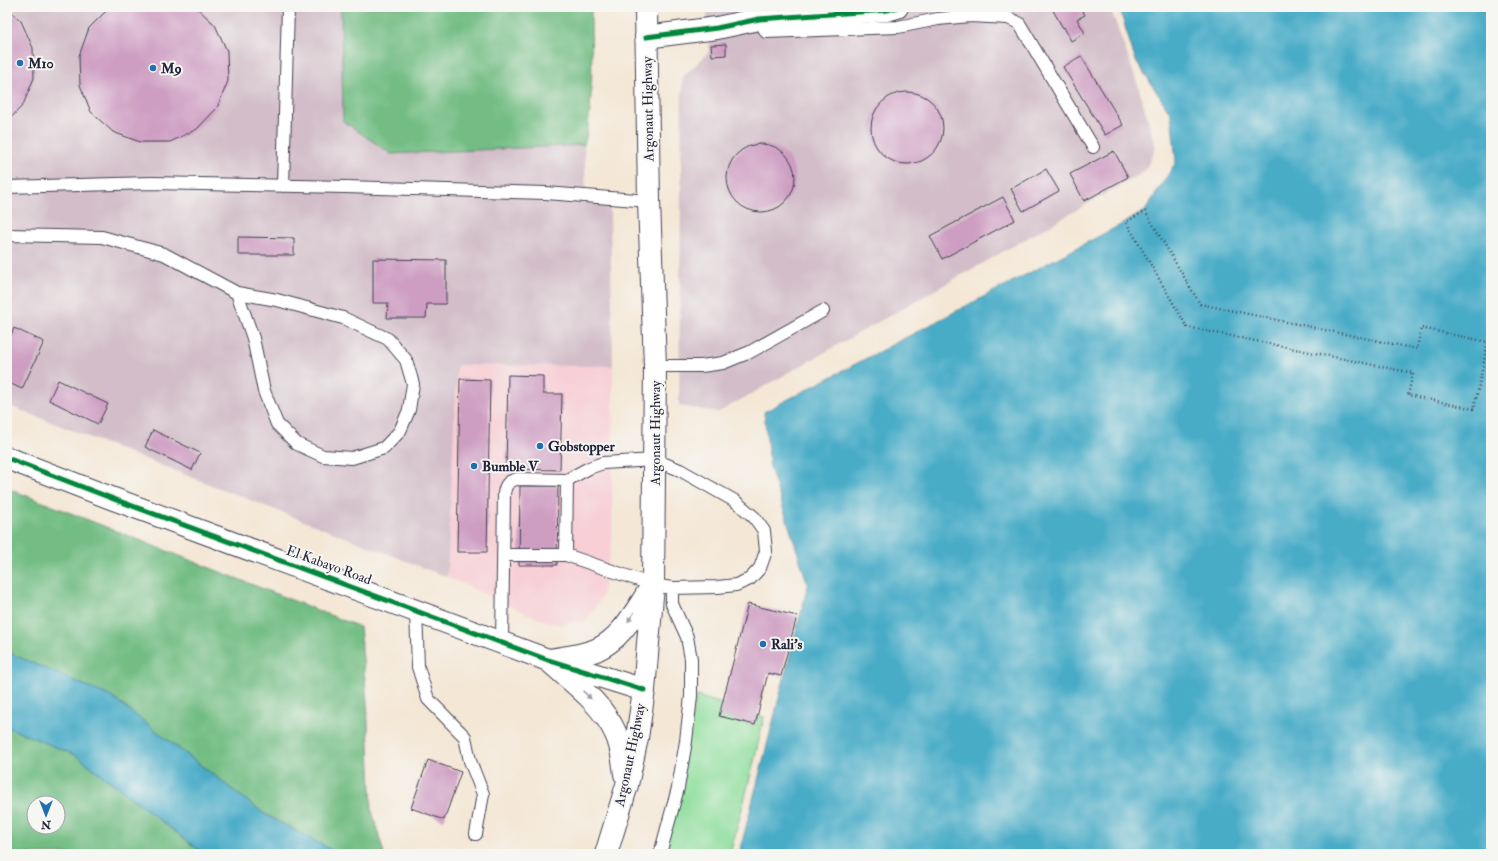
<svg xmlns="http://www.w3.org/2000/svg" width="1498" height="861" font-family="'IM FELL Double Pica',serif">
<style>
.built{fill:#f7cfd5}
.industrial{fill:#d2bdc8}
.green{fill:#8fde9d;stroke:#58806c}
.forest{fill:#73bd84;stroke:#4a7060;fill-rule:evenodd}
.water{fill:#48acc7;stroke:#356781}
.building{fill:#ce9dc2}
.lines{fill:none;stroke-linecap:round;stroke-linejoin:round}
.lane-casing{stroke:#424052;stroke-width:14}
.street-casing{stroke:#424052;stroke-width:24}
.secondary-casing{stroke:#424052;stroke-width:24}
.primary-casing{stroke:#424052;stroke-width:24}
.path{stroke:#424052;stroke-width:2.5;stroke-dasharray:1 3;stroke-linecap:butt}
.lane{stroke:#fff;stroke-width:12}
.street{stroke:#fff;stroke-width:22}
.secondary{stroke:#fff;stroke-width:22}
.primary{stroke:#fff;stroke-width:22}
.cycleway-casing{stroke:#f6f6f2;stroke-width:8}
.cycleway{stroke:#00873e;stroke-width:5}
.oneway{fill:#9c9ca7}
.poi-dot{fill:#1f6fb2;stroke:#f6f6f2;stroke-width:1.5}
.labels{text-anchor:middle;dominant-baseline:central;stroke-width:4;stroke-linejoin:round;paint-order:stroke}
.poi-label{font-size:14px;font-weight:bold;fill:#22223b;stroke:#f6f6f2;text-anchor:start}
.street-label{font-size:14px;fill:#22223b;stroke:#f6f6f2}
</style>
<rect width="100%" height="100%" fill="#f6f6f2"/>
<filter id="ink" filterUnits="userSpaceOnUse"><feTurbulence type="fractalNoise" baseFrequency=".025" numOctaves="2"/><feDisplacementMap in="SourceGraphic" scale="8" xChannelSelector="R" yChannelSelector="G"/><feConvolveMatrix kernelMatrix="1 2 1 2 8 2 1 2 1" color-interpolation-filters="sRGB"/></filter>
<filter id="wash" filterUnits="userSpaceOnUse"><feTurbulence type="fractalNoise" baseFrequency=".012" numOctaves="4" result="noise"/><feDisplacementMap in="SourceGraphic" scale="16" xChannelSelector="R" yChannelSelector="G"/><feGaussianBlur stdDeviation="0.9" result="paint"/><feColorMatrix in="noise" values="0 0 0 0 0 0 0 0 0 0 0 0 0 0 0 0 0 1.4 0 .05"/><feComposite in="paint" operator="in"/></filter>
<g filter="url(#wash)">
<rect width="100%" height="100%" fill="#f4e7d5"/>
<!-- built -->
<path class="built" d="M457 364 613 366 612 540 602 597 586 620 557 625 539 619 447 577Z"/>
<!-- industrial -->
<path class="industrial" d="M7 7H341L343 121 391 154 584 145 586 193 610 207 613 366 457 365 447 577 7 405Z
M707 7H1110L1137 82 1156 148 1144 172 719 412 679 406 682 78 709 52Z"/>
<!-- green -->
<path class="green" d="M697 696 764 717 752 770 730 854H657Z"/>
<!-- forest -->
<path class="forest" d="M341 7H591C591 51 595 104 584 145L391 154 343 121Z
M7 488 360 627 367 702 372 811 384 854H339L263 813 112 697 7 652Z
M7 727 77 756 204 854H7ZM34 803H58V827H34Z"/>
<!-- water -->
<path class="water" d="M1119 7H1491V854H739L808 585 770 467 764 412 1126 222 1145 211 1176 162 1171 114 1135 59Z
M7 652 112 697 263 813 339 854H204L77 756 7 727Z"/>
<g id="blocks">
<!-- building -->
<path class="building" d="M110 7H196L215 25 227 51 228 81 217 108 197 129 170 142H140L113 132 91 112 80 85 79 56 89 28Z
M1051 7H1080L1085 15 1077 19 1085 33 1071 41 1064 27 1063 28Z
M7 8 21 21 33 48 34 78 23 105 7 122Z
M726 44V55L712 56 711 45Z
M1081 56 1123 125 1105 135 1063 67Z
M871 128a36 36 0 1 1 72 0a36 36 0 1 1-72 0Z
M727 178a34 34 0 1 1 68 0a34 34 0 1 1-68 0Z
M1114 151 1128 177 1084 201 1070 174Z
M1046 169 1059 191 1023 211 1011 189Z
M1003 197 1015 220 942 259 930 236Z
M238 237 294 238V255H238Z
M373 259 446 260V304H427L426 318H387L388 303H373Z
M14 328 44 342 22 389 7 382V344Z
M508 375 543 376V394H562L560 470 506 469Z
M460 379 490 380 487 552H457Z
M58 380 108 404 98 424 49 400Z
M153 430 200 453 192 470 145 447Z
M520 486H558L557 565H519Z
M748 604 797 616 781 676 768 673 755 725 719 716Z
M428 760 461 772 444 820 411 808Z"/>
</g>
</g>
<g filter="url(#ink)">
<use href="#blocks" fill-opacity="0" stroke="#424052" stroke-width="1"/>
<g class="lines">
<!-- lane casing -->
<g class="lane-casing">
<path id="lane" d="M759 19 766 32 898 27 938 19 970 16 1008 18 1019 23 1093 147
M283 186 288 7
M7 187 152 183 345 187 546 193 649 201
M7 235 102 237 164 254 237 293 277 300 343 318 388 339 406 360 413 384 409 410 400 431 384 448 352 458 323 456 297 444 277 424 264 391 253 338 237 293
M655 366H701L723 363 750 352 823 311
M566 555 567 480
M416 611 418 667 428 699 465 737 470 761 483 794 476 834
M502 643 504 494C505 485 508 481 517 479L567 480 589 468 603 463 655 460 680 470 735 501 754 517 764 531 766 551 760 568 750 579 736 585 718 587 672 588 653 585 566 555H503
M660 854 678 788 686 741 691 696V659L687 637 672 604V588"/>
</g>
<!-- street casing -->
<g class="street-casing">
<path id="street" d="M646 37 717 28 759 19 887 10 897 7"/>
</g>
<!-- secondary casing -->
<g class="secondary-casing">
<path id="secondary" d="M7 458 111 498 548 660 644 690"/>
</g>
<!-- primary casing -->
<g class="primary-casing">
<path id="primary" d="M548 660C572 682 601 702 615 732 622 745 623 760 625 774
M548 660C564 658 581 656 596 650 622 639 636 610 651 588
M606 854 627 785 637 738 644 690 653 585 655 366 649 201 646 7"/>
</g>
<!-- path -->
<path class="path" d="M1145 211 1200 304 1417 349 1421 328 1488 342 1474 409 1408 395 1413 373 1187 327 1126 222Z"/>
<!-- lane -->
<use href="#lane" class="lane"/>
<!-- street -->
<use href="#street" class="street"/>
<!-- secondary -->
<use href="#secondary" class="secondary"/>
<!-- primary -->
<use href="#primary" class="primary"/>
<!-- cycleway casing -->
<g class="cycleway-casing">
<path id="cycleway" d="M646 37 717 28 759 19 887 10 897 7
M7 458 111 498 548 660 644 690"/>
</g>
<!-- cycleway -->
<use href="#cycleway" class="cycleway"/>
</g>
<!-- one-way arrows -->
<defs><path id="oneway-solid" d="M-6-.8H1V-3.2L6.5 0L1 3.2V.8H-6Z"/></defs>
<g class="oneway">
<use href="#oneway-solid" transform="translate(631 617) rotate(124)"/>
<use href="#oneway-solid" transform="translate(587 695) rotate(43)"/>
</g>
</g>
<!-- markers -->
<g class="poi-dot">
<circle cx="20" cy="63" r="4"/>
<circle cx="153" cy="68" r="4"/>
<circle cx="540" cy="446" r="4"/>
<circle cx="474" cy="466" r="4"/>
<circle cx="763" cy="644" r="4"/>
</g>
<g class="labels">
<!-- poi labels -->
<g class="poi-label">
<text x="28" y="63">M10</text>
<text x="161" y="68">M9</text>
<text x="548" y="446">Gobstopper</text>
<text x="482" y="466">Bumble V</text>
<text x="771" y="644">Rali's</text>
</g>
<!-- street labels -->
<g class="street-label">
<text transform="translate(648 109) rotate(-91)">Argonaut Highway</text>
<text transform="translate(655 433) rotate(-90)">Argonaut Highway</text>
<text transform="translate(329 565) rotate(20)">El Kabayo Road</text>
<text transform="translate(630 755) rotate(-78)">Argonaut Highway</text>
</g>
</g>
<!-- margin -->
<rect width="1498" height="861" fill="none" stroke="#f6f6f2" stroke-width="24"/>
<!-- north arrow -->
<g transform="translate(46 815) rotate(180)"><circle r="19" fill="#f6f6f2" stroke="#a1a1a9"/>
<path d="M0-3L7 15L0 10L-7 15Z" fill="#1f6fb2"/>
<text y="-6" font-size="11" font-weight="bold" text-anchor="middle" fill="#22223b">N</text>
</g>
</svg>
